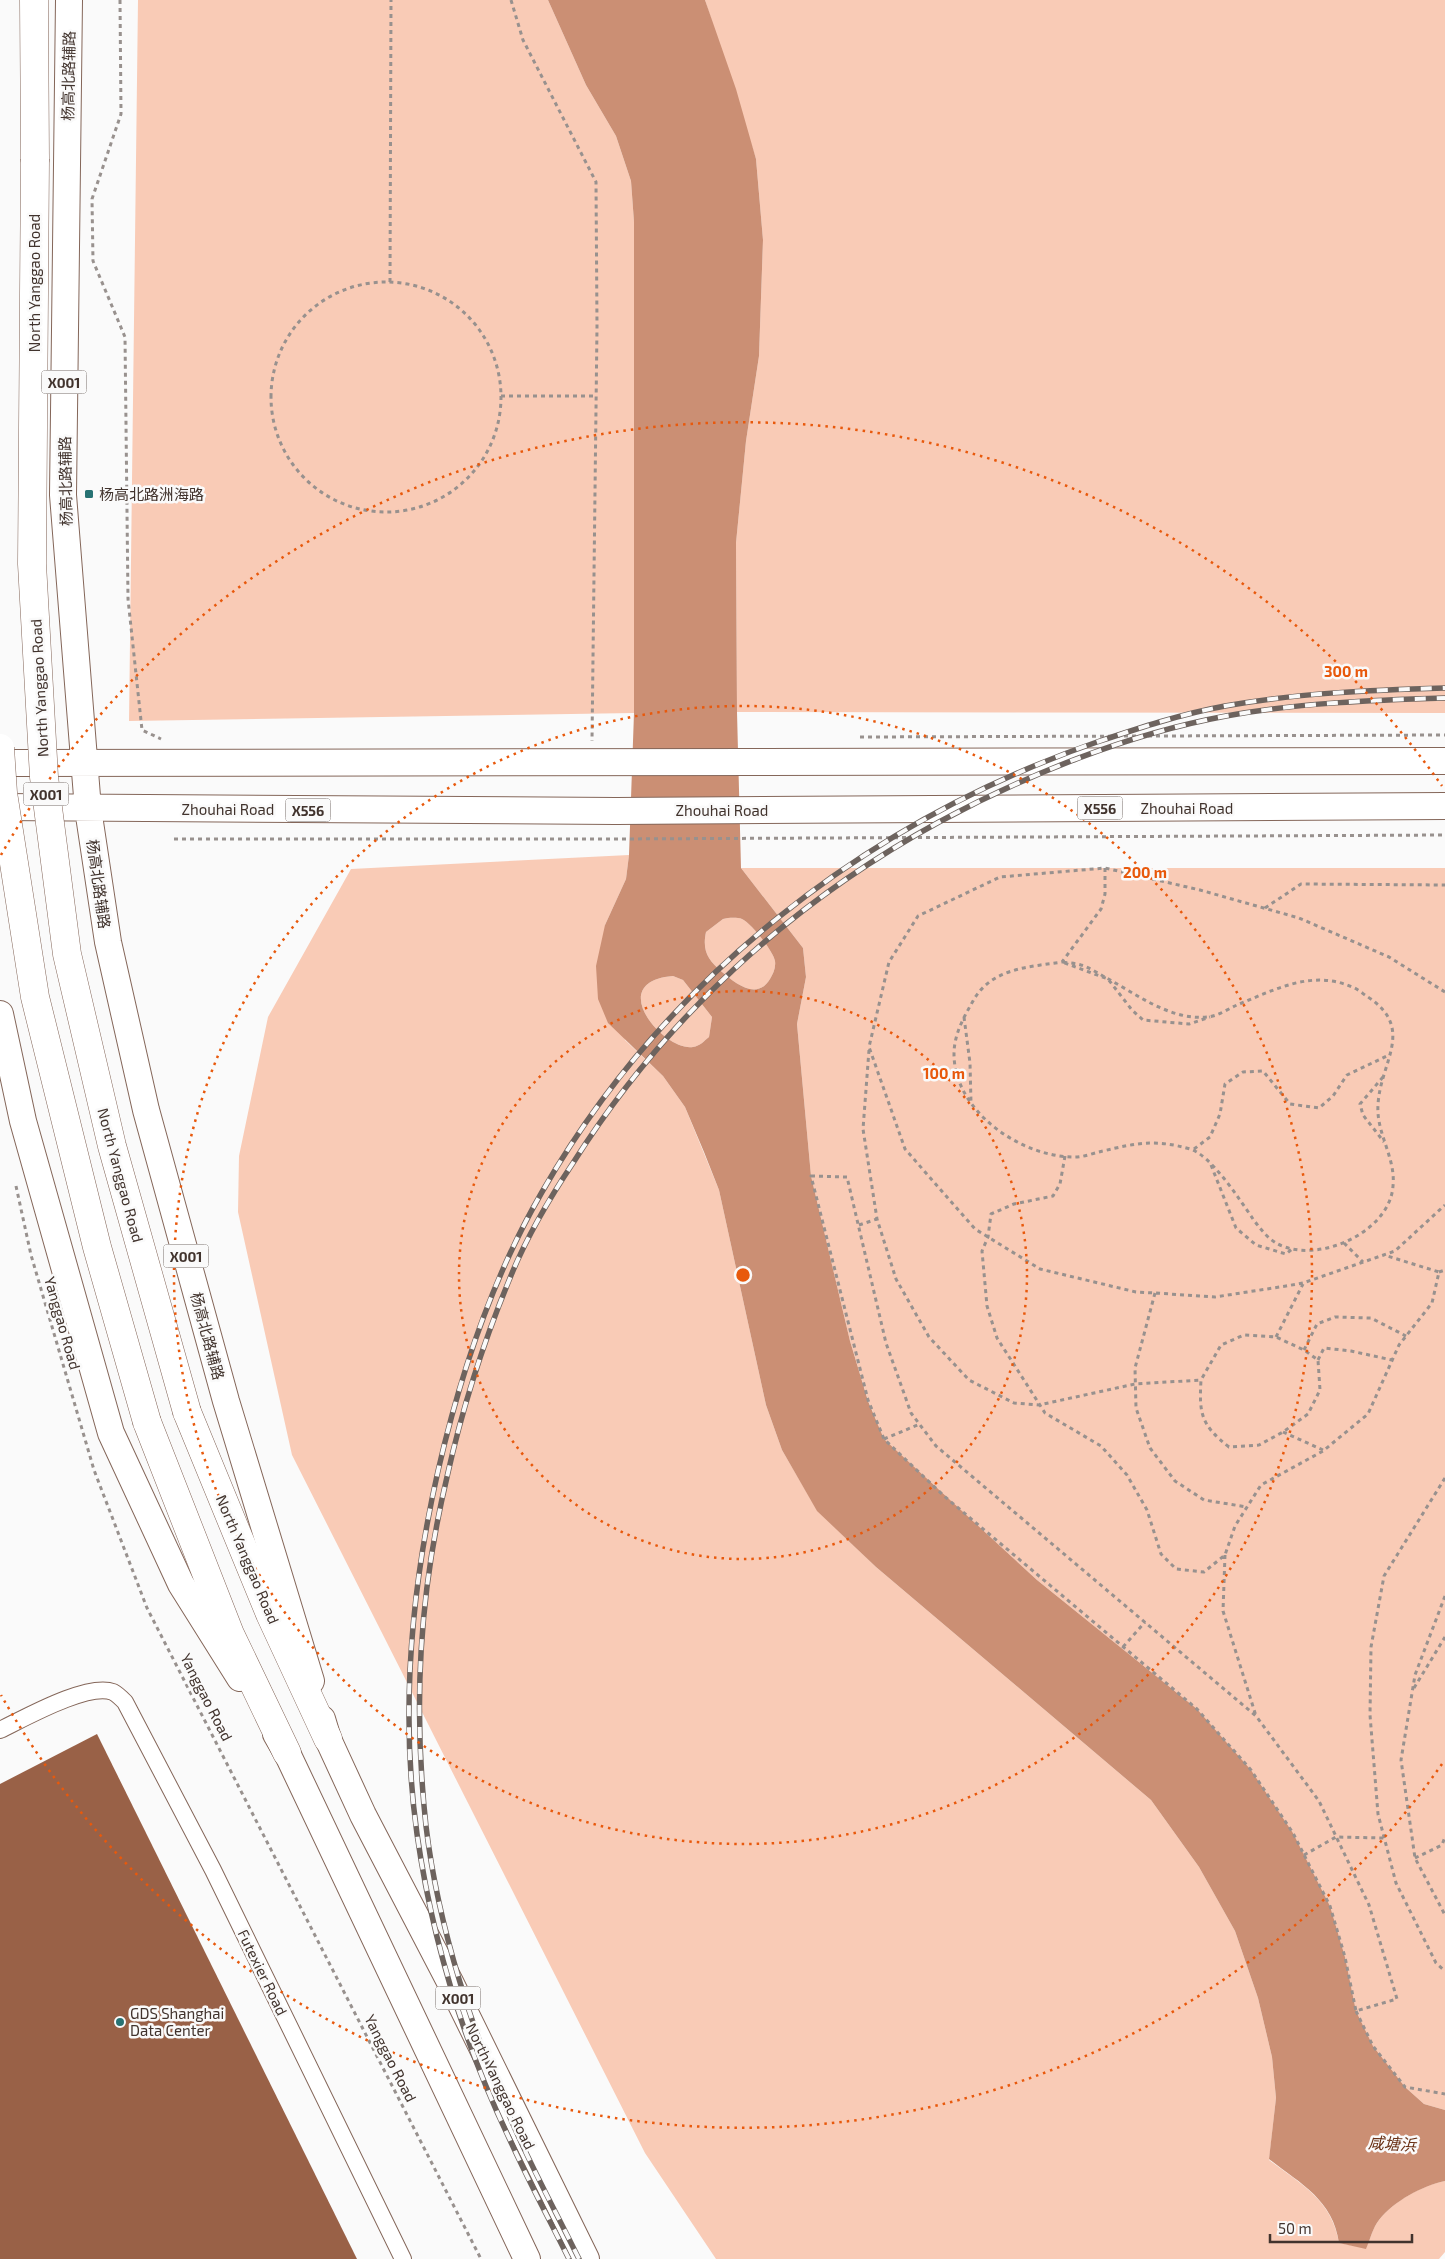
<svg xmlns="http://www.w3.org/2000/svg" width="1445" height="2259" font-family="'Exo 2','Noto Sans SC',sans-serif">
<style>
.green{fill:#f9cbb6}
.water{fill:#cb8f74;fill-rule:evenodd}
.building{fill:#996147}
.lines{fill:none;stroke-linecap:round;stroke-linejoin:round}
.minor-casing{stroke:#846659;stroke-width:18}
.primary-casing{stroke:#846659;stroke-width:28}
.trunk-casing{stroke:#846659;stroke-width:29}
.path{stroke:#98918e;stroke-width:3;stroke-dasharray:4 4;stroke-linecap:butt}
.minor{stroke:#fff;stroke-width:16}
.primary{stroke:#fff;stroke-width:26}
.trunk{stroke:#fff;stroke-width:28}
.rail-casing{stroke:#6d635e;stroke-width:5.5}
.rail{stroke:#fafafa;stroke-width:4;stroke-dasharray:11;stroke-linecap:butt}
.trunk-bridge-casing{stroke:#846659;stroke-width:29;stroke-linecap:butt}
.trunk-bridge{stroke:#fff;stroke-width:28}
.ring{fill:none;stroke:#e8590c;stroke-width:2.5;stroke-dasharray:2.5 5}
.poi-dot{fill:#277273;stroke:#fafafa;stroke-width:2}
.labels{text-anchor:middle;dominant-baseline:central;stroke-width:5;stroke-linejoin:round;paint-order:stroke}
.shield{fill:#fafafa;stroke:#786f6a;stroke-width:1}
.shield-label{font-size:14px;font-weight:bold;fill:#41332d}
.street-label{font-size:15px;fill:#41332d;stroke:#fafafa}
.poi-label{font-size:15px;fill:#41332d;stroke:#fafafa;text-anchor:start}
.water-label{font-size:16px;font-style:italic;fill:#693014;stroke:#fafafa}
.centre{fill:#e8590c;stroke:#fafafa;stroke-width:2.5}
.ring-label{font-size:15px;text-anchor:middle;font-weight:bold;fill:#e8590c;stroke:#fafafa;stroke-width:5;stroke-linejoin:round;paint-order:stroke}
</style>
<rect width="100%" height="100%" fill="#fafafa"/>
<!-- green -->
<path class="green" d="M138 0H548L586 85 616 136 631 181 634 222V713L129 721Z
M705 0H1445V713L737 712 736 543 746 441 759 356 763 240 756 159Z
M629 855 626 879 605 925 625 1040 663 1076 685 1107 719 1190 766 1405 782 1450 817 1510 876 1567 1151 1800 1199 1867 1235 1931 1258 1998 1272 2057 1276 2098 1269 2160C1301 2184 1332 2200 1339 2243L1366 2248C1370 2240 1373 2227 1379 2220 1394 2201 1421 2186 1445 2181V2252L1439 2259H716L645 2153 292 1455 238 1212 239 1156 268 1017 351 869Z
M741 868H1445V2110L1424 2104 1405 2087 1373 2046 1356 2011 1345 1957 1330 1906 1293 1833 1251 1770 1197 1709 1037 1580 884 1439 868 1400 850 1341 811 1176 797 1024 806 977 803 948Z
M723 919C728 918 736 917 742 919 751 923 773 951 775 961 776 968 773 974 770 979 757 1001 735 983 722 972 708 960 702 951 706 932Z
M673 976 683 980 712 1017 709 1037C704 1041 700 1046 693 1047 665 1052 603 982 673 976Z"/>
<!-- water -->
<path class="water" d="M548 0H705L736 89 756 159 763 240 759 356 746 441 736 543 737 712 741 868 803 948 806 977 797 1024 811 1176 850 1341 868 1401 884 1439 1037 1580 1197 1709 1251 1770 1293 1833 1330 1906 1345 1957 1356 2011 1373 2046 1405 2087 1424 2104 1445 2110V2181C1422 2186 1394 2201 1379 2220 1373 2227 1370 2240 1366 2249L1339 2243C1333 2200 1301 2184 1269 2159L1276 2098 1272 2057 1258 1998 1235 1931 1199 1867 1151 1800 876 1567 817 1511 782 1450 766 1405 719 1190 704 1152 685 1107 663 1076 608 1023 598 999 596 966 605 925 626 879 629 855 634 713V222L631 181 616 136 586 85ZM723 919C728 918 736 917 742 919 751 923 773 951 775 961 776 968 773 974 770 979 757 1001 735 983 722 972 708 960 702 951 706 932ZM673 976 683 980 712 1017 709 1037C704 1041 700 1046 693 1047 665 1052 603 982 673 976Z"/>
<!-- building -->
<path class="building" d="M97 1734 357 2259H0V1784Z"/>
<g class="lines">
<!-- minor casing -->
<g class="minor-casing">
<path id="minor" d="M0 1730C23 1719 88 1682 113 1692 117 1694 122 1699 125 1702L213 1870 403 2259"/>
</g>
<!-- primary casing -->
<g class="primary-casing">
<path id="primary" d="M69 0 63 495 88 809 108 942 146 1110 226 1401 311 1681
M0 763 1445 761
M0 807 616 811 1445 806
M0 1014 23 1121 111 1433 181 1584 240 1678
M322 1719 328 1739 363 1815 450 1982 586 2259
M276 1734 287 1753 527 2259"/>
</g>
<!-- trunk casing -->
<g class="trunk-casing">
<path id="trunk" d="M34 0 35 159
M187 1412 270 1614 328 1739
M147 1422 230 1634 287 1753"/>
</g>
<!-- path -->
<path class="path" d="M120 0 121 114 92 199 93 261 125 337 128 599 142 730 161 739
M511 0 523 40 596 182 597 326 592 741
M390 282 391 0
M271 397a115 115 0 1 1 230 0a115 115 0 1 1-230 0Z
M501 396H596
M860 737 1445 735
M174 839H616L1445 835
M1105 868V894L1101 909 1062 962C1029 967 991 968 973 1001 964 1017 954 1034 954 1054 954 1111 1020 1156 1072 1157 1082 1158 1093 1153 1103 1151 1136 1143 1156 1139 1190 1149 1211 1155 1240 1200 1253 1219 1262 1231 1270 1242 1285 1247 1325 1261 1390 1230 1393 1186 1396 1158 1376 1133 1378 1105 1380 1062 1416 1029 1368 997 1363 994 1358 989 1352 987 1312 969 1274 990 1237 1005 1228 1009 1218 1016 1208 1017 1170 1021 1135 993 1103 976 1096 972 1088 967 1081 965 1075 963 1068 963 1062 962L1108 979 1132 1010 1143 1020 1189 1024 1210 1017
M1265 908 1301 884 1445 885
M1445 992 1389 957 1299 918 1200 890 1105 868 1000 877 918 916 889 962 869 1047 905 1149 975 1229 1040 1269 1136 1292 1155 1293 1215 1297 1286 1286 1303 1283 1395 1251 1445 1205
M964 1017 970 1063 971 1103
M869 1050 863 1129 877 1219 896 1279 929 1337 969 1380 1014 1403 1039 1405 1135 1384 1201 1380C1199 1414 1201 1425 1229 1447L1259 1445 1283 1432 1308 1414 1320 1390 1318 1360 1304 1350 1276 1337 1244 1335 1221 1345 1201 1380
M1383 1077 1360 1104 1363 1115 1384 1142
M1194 1149 1210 1137 1220 1114 1225 1084 1243 1072 1263 1071 1290 1104 1319 1108 1333 1096 1347 1075 1391 1054
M1065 1156 1060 1184 1053 1196 1014 1204 991 1214 988 1237 982 1251 987 1306 997 1338 1045 1413 1101 1446 1127 1475 1147 1510 1161 1554 1176 1569 1204 1572 1225 1555 1235 1526 1261 1485 1323 1451 1368 1414 1399 1345 1432 1303 1439 1272 1384 1255
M1211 1165 1236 1228 1256 1245 1286 1254 1292 1249
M811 1176 847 1177 886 1343 911 1413 936 1446 1256 1716 1319 1801 1369 1905 1397 1999 1356 2011 1345 1957 1330 1906 1293 1833 1251 1770 1197 1709 944 1496 884 1439 868 1400Z
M16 1186 31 1255 94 1470 147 1608 481 2259
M859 1225 877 1219
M1344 1243 1363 1262
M1439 1272 1445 1270
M1155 1293 1135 1368 1136 1408 1150 1448 1175 1481 1204 1500 1247 1507
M1276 1337 1303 1284
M1304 1350 1317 1324 1335 1317 1371 1318 1406 1336
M1318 1360 1324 1348 1351 1351 1392 1360
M1283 1432 1323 1450
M884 1439 920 1424
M1445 1478 1384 1576 1371 1647 1370 1715 1378 1814 1396 1883 1436 1963 1445 1971
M1225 1555 1223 1611 1256 1716
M1445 1596 1415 1675 1401 1760 1415 1858 1445 1915
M1123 1647 1145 1622
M1414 1688 1445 1637
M1304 1855 1336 1837 1384 1838
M1415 1858 1442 1845 1445 1837
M1356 2011 1373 2046 1405 2087 1445 2094"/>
<!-- minor -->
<use href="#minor" class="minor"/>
<!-- primary -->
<use href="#primary" class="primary"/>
<!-- trunk -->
<use href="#trunk" class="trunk"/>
<!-- rail casing -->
<g class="rail-casing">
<path id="rail" d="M569 2259C549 2219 528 2180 510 2140 464 2044 432 1939 417 1834 400 1712 411 1590 438 1471 460 1375 492 1278 542 1192 664 979 866 822 1097 742 1139 728 1181 714 1225 706 1298 693 1371 690 1445 688
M579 2259C558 2216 535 2174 516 2131 474 2038 438 1927 426 1826 413 1706 419 1595 447 1477 462 1409 483 1343 510 1278 526 1238 549 1199 573 1163 664 1019 789 904 939 822 1026 775 1128 734 1226 716 1299 703 1372 700 1445 698"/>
</g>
<!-- rail -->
<use href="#rail" class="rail"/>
<!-- trunk-bridge casing -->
<g class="trunk-bridge-casing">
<path id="trunk-bridge" d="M35 159 32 564 44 777 67 954 112 1146 187 1412
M0 748 3 793 35 997 97 1247 147 1422"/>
</g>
<!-- trunk-bridge -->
<use href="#trunk-bridge" class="trunk-bridge"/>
</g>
<!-- distance rings -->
<g class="ring">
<circle cx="743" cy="1275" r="284"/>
<circle cx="743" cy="1275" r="569"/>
<path d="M1442 1764A853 853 0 0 1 1 1695M1 855A853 853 0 0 1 1442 786"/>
</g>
<!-- markers -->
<g class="poi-dot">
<rect x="84" y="489" width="10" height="10" rx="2.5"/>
<circle cx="120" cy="2022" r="5"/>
</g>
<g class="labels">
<!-- shield labels -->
<g class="shield">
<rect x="41.5" y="370.5" width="45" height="23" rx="4"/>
<rect x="23.5" y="782.5" width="45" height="23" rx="4"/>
<rect x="1077.5" y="796.5" width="45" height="23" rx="4"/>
<rect x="285.5" y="798.5" width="45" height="23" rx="4"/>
<rect x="163.5" y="1244.5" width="45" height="23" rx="4"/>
<rect x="435.5" y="1986.5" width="45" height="23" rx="4"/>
</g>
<g class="shield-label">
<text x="64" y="382">X001</text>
<text x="46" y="794">X001</text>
<text x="1100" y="808">X556</text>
<text x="308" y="810">X556</text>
<text x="186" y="1256">X001</text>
<text x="458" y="1998">X001</text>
</g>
<!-- street labels -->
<g class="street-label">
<text transform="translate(68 76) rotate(-89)">杨高北路辅路</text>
<text transform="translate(34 283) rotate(-90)">North Yanggao Road</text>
<text transform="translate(65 481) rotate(-91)">杨高北路辅路</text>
<text transform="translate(39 688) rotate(-93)">North Yanggao Road</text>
<text x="1187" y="808">Zhouhai Road</text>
<text x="228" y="809">Zhouhai Road</text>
<text x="722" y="810">Zhouhai Road</text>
<text transform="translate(99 884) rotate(82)">杨高北路辅路</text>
<text transform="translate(121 1175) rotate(75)">North Yanggao Road</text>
<text transform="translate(63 1323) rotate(74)">Yanggao Road</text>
<text transform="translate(208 1336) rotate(75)">杨高北路辅路</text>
<text transform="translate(248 1559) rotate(67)">North Yanggao Road</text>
<text transform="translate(207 1697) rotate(63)">Yanggao Road</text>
<text transform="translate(263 1972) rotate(64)">Futexier Road</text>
<text transform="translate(391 2058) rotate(63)">Yanggao Road</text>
<text transform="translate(501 2086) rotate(64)">North Yanggao Road</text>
</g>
<!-- poi labels -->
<g class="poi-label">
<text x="99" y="494">杨高北路洲海路</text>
<text x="130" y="2013">GDS Shanghai<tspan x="130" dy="17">Data Center</tspan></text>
</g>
<!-- water labels -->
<g class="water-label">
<text transform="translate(1392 2143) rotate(3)">咸塘浜</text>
</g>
</g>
<circle cx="743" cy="1275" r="8" class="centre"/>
<g class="ring-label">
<text x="1346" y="677">300 m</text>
<text x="1145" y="878">200 m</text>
<text x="944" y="1079">100 m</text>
</g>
<!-- scale -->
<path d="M1270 2234v8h142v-8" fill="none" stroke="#41332d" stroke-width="2.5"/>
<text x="1278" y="2234" font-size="15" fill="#41332d" stroke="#fafafa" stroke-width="4" paint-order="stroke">50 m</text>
</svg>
